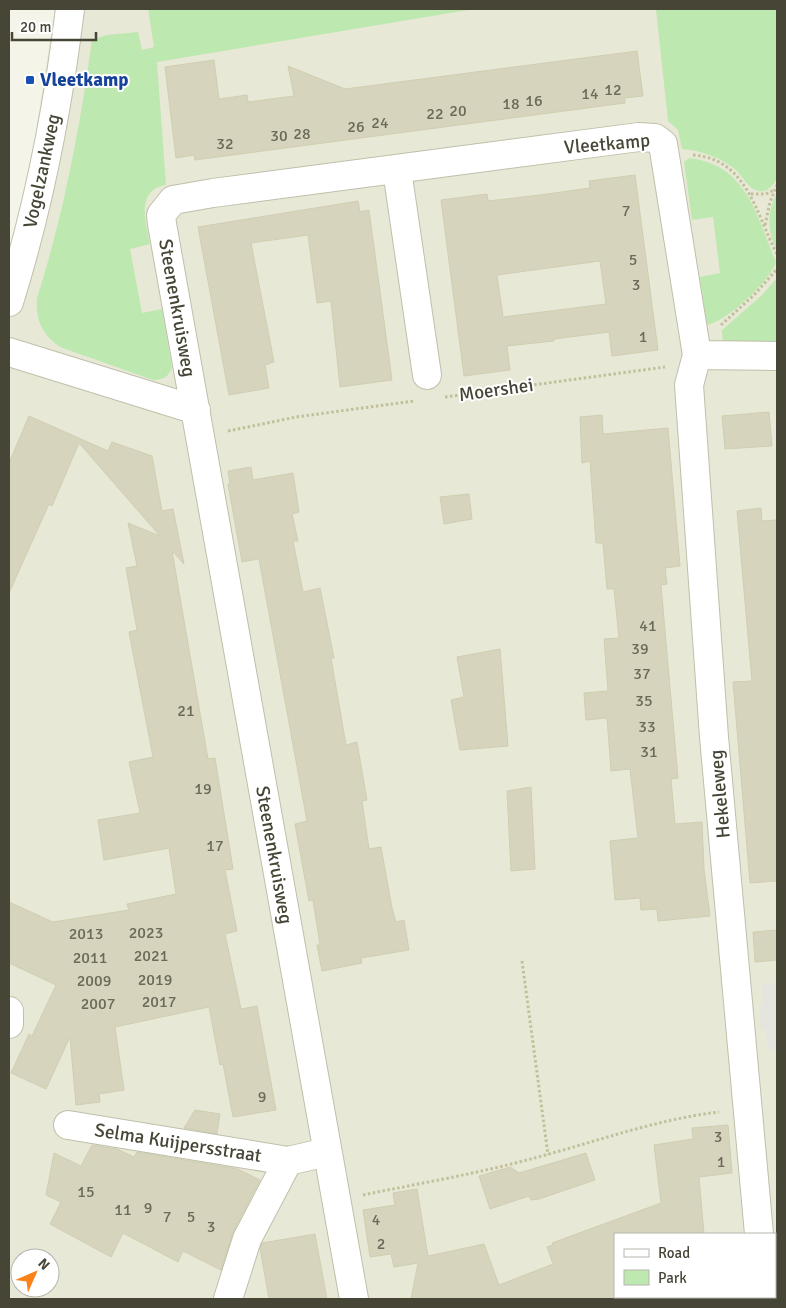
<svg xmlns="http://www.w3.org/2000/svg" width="786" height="1308" font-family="Signika,sans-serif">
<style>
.residential{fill:#e8e8d6;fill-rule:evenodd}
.green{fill:#bde8b0}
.parking{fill:#e5e5e0}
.building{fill:#d6d4bd;stroke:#d0ceb0;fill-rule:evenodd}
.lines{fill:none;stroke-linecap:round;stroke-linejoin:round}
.minor-casing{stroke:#bfbfaa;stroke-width:30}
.path{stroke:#c1c09b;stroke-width:3;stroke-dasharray:2.5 2.5;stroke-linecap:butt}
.minor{stroke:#fff;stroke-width:28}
.transit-dot{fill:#1a4fb4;stroke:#fff;stroke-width:2}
.labels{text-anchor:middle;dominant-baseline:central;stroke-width:4;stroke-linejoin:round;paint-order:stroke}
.number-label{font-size:16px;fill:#6b6a58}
.transit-label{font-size:19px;font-weight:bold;fill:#164399;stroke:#fff;text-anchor:start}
.street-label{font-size:19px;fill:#474636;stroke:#fff}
</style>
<rect width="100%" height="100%" fill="#f4f4e8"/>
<!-- residential -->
<path class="residential" d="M55 9H777V1290L775 1291V1234H615V1297H756L749 1299H9V253L27 189ZM20 1258H50V1288H20Z"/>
<!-- green -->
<path class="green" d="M148 9H474L157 62 166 185C135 190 146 223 150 244L130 249 142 313 162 309 172 368C168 377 163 380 153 380L60 347C42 335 35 319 37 298 64 213 80 127 92 40L107 35 138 32 142 50 154 47Z
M656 9H777V179C772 185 768 193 759 191 749 190 743 177 736 170 722 158 700 150 682 149L678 130 668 121Z
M689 158C748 165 756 216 776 262 770 281 726 322 707 325L700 277 720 273 713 217 692 220 684 162Z
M777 192V251C767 231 767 213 777 192Z
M777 278V346L723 347 722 330 761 296Z"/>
<!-- parking -->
<path class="parking" d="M777 983V1049L769 1050 766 1031 761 1030 759 1005 763 1003 762 985Z"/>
<!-- building -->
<path class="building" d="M637 51 643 96 625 98V103L195 160 194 155 176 158 165 67 214 60 219 99 247 95 248 102 294 96 288 66 345 89Z
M635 175 658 350 612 356 609 332 554 339V341L507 346 510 370 464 376 441 200 487 194 488 201 540 195 590 188 589 181ZM600 261 606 304 503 317 497 275Z
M358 201 360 212 369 210 392 380 340 387 331 301 317 303 308 235 251 243 274 362 265 365 269 388 229 395 198 227Z
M769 412 772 446 725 449 722 416Z
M602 415 603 434 668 428 680 566 665 568 667 584 661 585 678 778 671 779 675 824 702 822 704 869 710 916 658 921 657 909 641 910 640 898 615 900 610 841 638 838 630 769 611 771 607 718 586 720 584 693 608 691 604 639 619 638 614 589H607L603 543H596L590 461 582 463 580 417Z
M29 416 108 451 112 442 152 456 162 511 173 509 184 564 172 551 182 609 208 759 215 758 233 869 225 870 237 931 225 934 241 1009 257 1006 276 1110 233 1117 223 1064 220 1065 209 1007 115 1027 124 1090 99 1094 100 1102 76 1105 70 1037 46 1089 11 1073 29 1034 32 1036 56 985 9 963V902L53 922 129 910 127 904 176 894 169 848 104 860 98 820 140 813 129 762 153 757 129 632 137 630 126 568 137 566 128 523 160 536 79 443 52 506 49 504 9 593V463Z
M251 467 253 480 293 473 299 512 292 514 298 541H293L303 592 320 588 334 658H331L346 745 357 742 367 800 362 801 369 849 381 847 392 908 396 922 404 920 409 950 361 958 362 963 322 971 317 945H320L313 900 309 901 295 824 307 821 259 559 242 562 228 484H230L228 471Z
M469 494 472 519 444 524 440 497Z
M761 508 762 521 777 520V881L750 883 733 682 752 681 737 511Z
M500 649 508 746 460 750 451 700 464 697 457 657Z
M531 787 535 869 511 871 507 791Z
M777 930V960L755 962 753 932Z
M195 1110 220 1114 217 1134 184 1128Z
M728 1125 732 1173 699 1177 704 1234H615V1299H411L418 1263 394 1267 391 1254 370 1257 363 1210 395 1205 393 1193 417 1189 428 1256 484 1244 499 1285 553 1264 547 1247 553 1245 552 1243 661 1203 654 1145 693 1139 692 1128Z
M92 1145 117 1149 134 1157 137 1152 238 1169 260 1180 233 1232 221 1270 183 1251 178 1262 123 1233 111 1257 50 1224 61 1202 46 1195 54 1153 81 1166Z
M586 1153 595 1180 539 1199 531 1200 529 1196 490 1209 479 1176 510 1167 519 1173Z
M315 1234 327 1299H269L260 1248 262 1243Z"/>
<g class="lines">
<!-- minor casing -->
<g class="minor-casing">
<path id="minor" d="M397 170 427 375
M9 302C39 206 58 108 70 9
M9 352 196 410
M697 355 777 356
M9 1011V1024
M68 1125 288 1161 327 1152
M769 1297 770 1299
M228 1299 247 1239 288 1161
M354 1299 162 224 161 215 173 200 213 193 639 137 655 138 663 144 697 355 689 385 714 737 759 1234"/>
</g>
<!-- path -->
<path class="path" d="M693 155C748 159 756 215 777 254
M751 194H766L774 190
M765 225 770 202 777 185
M721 325 754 295 777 269
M445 397 665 367
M228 431 296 417 414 401
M522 961 548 1155
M363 1195C421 1183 481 1173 538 1157 598 1141 658 1119 719 1112"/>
<!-- minor -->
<use href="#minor" class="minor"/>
</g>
<!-- markers -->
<rect class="transit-dot" x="25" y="75" width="10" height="10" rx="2.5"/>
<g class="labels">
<!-- number labels -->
<g class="number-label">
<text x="613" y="90">12</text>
<text x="590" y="94">14</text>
<text x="534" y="101">16</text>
<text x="511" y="104">18</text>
<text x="458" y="111">20</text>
<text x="435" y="114">22</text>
<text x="380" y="123">24</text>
<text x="356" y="127">26</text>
<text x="302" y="134">28</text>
<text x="279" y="136">30</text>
<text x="225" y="144">32</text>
<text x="626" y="211">7</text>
<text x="633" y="260">5</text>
<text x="636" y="285">3</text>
<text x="643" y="337">1</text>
<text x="648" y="626">41</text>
<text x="640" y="649">39</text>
<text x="642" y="674">37</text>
<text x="644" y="701">35</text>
<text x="186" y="711">21</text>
<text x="647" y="727">33</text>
<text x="649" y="752">31</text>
<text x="203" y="789">19</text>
<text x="215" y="846">17</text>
<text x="146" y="933">2023</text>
<text x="86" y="934">2013</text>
<text x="151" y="956">2021</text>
<text x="90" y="958">2011</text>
<text x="155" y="980">2019</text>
<text x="94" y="981">2009</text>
<text x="159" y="1002">2017</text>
<text x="98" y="1004">2007</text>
<text x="262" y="1097">9</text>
<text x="718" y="1137">3</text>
<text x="721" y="1162">1</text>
<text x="86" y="1192">15</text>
<text x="148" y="1208">9</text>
<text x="123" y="1210">11</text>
<text x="167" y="1217">7</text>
<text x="191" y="1217">5</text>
<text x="376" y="1220">4</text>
<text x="211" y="1227">3</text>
<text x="381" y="1244">2</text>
</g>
<!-- transit labels -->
<g class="transit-label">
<text x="40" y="80">Vleetkamp</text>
</g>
<!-- street labels -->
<g class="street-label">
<text transform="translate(607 144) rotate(-5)">Vleetkamp</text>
<text transform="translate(42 171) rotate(-78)">Vogelzankweg</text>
<text transform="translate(177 308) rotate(80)">Steenenkruisweg</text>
<text transform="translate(496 390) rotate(-8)">Moershei</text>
<text transform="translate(720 794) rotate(-95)">Hekeleweg</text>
<text transform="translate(274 855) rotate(80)">Steenenkruisweg</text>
<text transform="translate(178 1143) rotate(9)">Selma Kuijpersstraat</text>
</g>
</g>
<!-- border -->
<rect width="786" height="1308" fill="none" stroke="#474636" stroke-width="20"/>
<!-- legend -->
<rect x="614" y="1233" width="162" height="65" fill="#ffffff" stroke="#b5b5af"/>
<rect x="624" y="1249" width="25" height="8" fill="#ffffff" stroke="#b5b5af"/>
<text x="658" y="1258" font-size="15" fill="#474636">Road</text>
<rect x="624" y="1270" width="25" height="15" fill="#bde8b0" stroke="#b5b5af"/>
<text x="658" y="1283" font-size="15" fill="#474636">Park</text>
<!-- north arrow -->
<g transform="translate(35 1273) rotate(45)"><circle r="24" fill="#ffffff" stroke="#b5b5af"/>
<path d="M0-4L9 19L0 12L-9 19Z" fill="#fa8218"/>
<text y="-8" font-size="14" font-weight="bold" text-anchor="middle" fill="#474636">N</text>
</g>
<!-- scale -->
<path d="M12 32v8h84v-8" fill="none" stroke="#474636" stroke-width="2.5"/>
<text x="20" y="32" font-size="15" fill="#474636" stroke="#ffffff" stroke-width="4" paint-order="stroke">20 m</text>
</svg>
